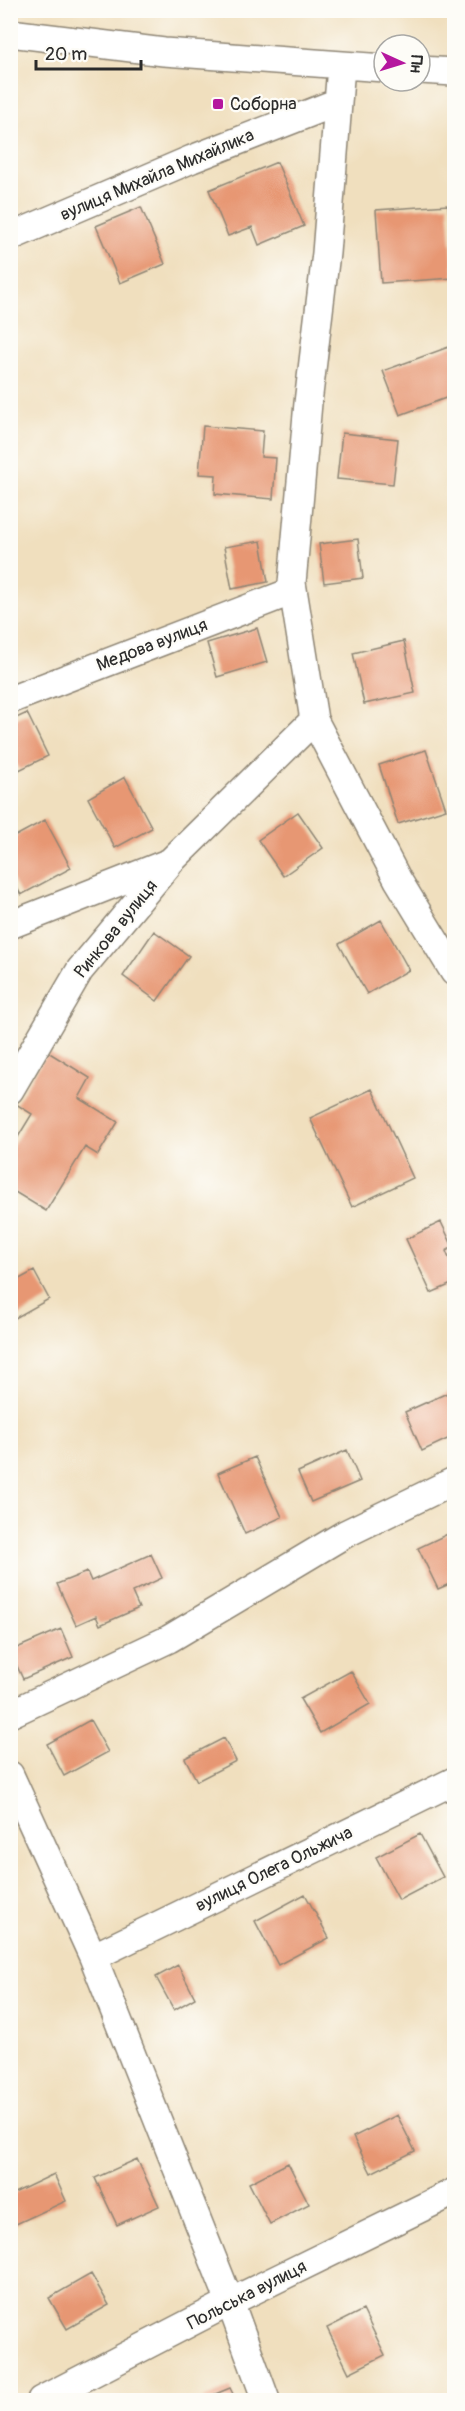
<svg xmlns="http://www.w3.org/2000/svg" width="465" height="2411" font-family="Pangolin,sans-serif">
<style>
.building{fill:#e79773}
.lines{fill:none;stroke-linecap:round;stroke-linejoin:round}
.minor-casing{stroke:#8e8574;stroke-width:30}
.minor{stroke:#fff;stroke-width:27}
.poi-dot{fill:#b5179e;stroke:#fdfcf7;stroke-width:2}
.labels{text-anchor:middle;dominant-baseline:central;stroke-width:4.5;stroke-linejoin:round;paint-order:stroke}
.poi-label{font-size:18px;fill:#2b2b2b;stroke:#fdfcf7;text-anchor:start}
.street-label{font-size:18px;fill:#2b2b2b;stroke:#fdfcf7}
</style>
<rect width="100%" height="100%" fill="#fdfcf7"/>
<filter id="ink" filterUnits="userSpaceOnUse"><feTurbulence type="fractalNoise" baseFrequency=".0167" numOctaves="2"/><feDisplacementMap in="SourceGraphic" scale="12" xChannelSelector="R" yChannelSelector="G"/><feConvolveMatrix kernelMatrix="1 2 1 2 8 2 1 2 1" color-interpolation-filters="sRGB"/></filter>
<filter id="wash" filterUnits="userSpaceOnUse"><feTurbulence type="fractalNoise" baseFrequency=".008" numOctaves="4" result="noise"/><feDisplacementMap in="SourceGraphic" scale="24" xChannelSelector="R" yChannelSelector="G"/><feGaussianBlur stdDeviation="1.35" result="paint"/><feColorMatrix in="noise" values="0 0 0 0 0 0 0 0 0 0 0 0 0 0 0 0 0 1.4 0 .05"/><feComposite in="paint" operator="in"/></filter>
<g filter="url(#wash)">
<rect width="100%" height="100%" fill="#f0dfbe"/>
<g id="blocks">
<!-- building -->
<path class="building" d="M277 162 304 226 259 245 252 227 228 236 209 190Z
M448 205 454 278 381 283 376 210Z
M141 207 165 264 120 283 96 226Z
M454 345V395L400 415 383 371Z
M203 426 263 431 261 457 276 458 273 499 215 494 216 475 199 474Z
M342 433 398 439 393 484 337 479Z
M358 539 363 578 324 583 319 544Z
M261 541 268 582 232 589 224 547Z
M257 628 267 662 217 677 207 643Z
M404 641 415 693 364 704 353 653Z
M27 713 48 756 19 770 10 753V721Z
M426 750 446 809 398 824 379 765Z
M125 777 152 828 115 848 88 798Z
M298 812 323 848 283 876 258 840Z
M45 820 71 868 21 895 10 875V839Z
M381 920 409 970 367 994 339 944Z
M154 931 189 956 157 1001 123 976Z
M48 1052 90 1078 79 1098 118 1122 98 1155 85 1147 46 1211 10 1189V1150L32 1114 16 1104Z
M372 1089 413 1178 352 1207 310 1118Z
M441 1222 453 1247 446 1251 454 1270V1283L431 1293 406 1239Z
M34 1271 49 1299 10 1321V1284Z
M454 1390V1436L422 1451 405 1412Z
M347 1450 360 1481 311 1502 298 1472Z
M255 1457 282 1517 245 1534 218 1473Z
M454 1531V1582L438 1589 418 1548Z
M151 1554 162 1578 132 1592 139 1608 100 1625 96 1616 76 1625 57 1584 87 1572 91 1581Z
M61 1629 73 1657 23 1679 10 1651Z
M351 1671 370 1704 320 1733 300 1699Z
M90 1720 108 1752 64 1776 47 1744Z
M224 1738 236 1761 197 1781 185 1758Z
M420 1834 443 1877 399 1900 376 1857Z
M305 1894 329 1938 278 1965 255 1921Z
M178 1965 195 1998 174 2010 156 1977Z
M397 2115 415 2151 371 2173 353 2137Z
M137 2159 159 2206 117 2225 95 2178Z
M288 2163 309 2204 270 2224 249 2183Z
M54 2174 66 2201 16 2224 10 2212V2195Z
M91 2274 109 2305 67 2329 49 2298Z
M363 2310 385 2355 349 2373 327 2328Z
M230 2388 236 2400H201Z"/>
</g>
</g>
<g filter="url(#ink)">
<use href="#blocks" fill-opacity="0" stroke="#8e8574" stroke-width="1.5"/>
<g class="lines">
<!-- minor casing -->
<g class="minor-casing">
<path id="minor" d="M10 33 164 52 384 68
M341 66 326 253 308 403 292 583 314 720 398 880 454 972
M420 70 454 72
M10 237 192 159 338 102
M10 700 293 591
M10 925 170 862 314 720
M10 1090 80 970 168 865
M10 1714 169 1639 345 1534 454 1481
M10 1775 93 1957 230 2302 266 2400
M93 1957 454 1781
M41 2400 230 2302 454 2192"/>
</g>
<!-- minor -->
<use href="#minor" class="minor"/>
</g>
</g>
<!-- markers -->
<rect class="poi-dot" x="212" y="98" width="12" height="12" rx="3"/>
<g class="labels">
<!-- poi labels -->
<g class="poi-label">
<text x="230" y="104">Соборна</text>
</g>
<!-- street labels -->
<g class="street-label">
<text transform="translate(157 175) rotate(-23)">вулиця Михайла Михайлика</text>
<text transform="translate(152 645) rotate(-21)">Медова вулиця</text>
<text transform="translate(116 929) rotate(-51)">Ринкова вулиця</text>
<text transform="translate(274 1869) rotate(-26)">вулиця Олега Ольжича</text>
<text transform="translate(247 2295) rotate(-27)">Польська вулиця</text>
</g>
</g>
<!-- margin -->
<rect width="465" height="2411" fill="none" stroke="#fdfcf7" stroke-width="36"/>
<!-- north arrow -->
<g transform="translate(402 63) rotate(94)"><circle r="28" fill="#fdfcf7" stroke="#a9a8a5" stroke-width="1.5"/>
<path d="M0-4.5L10 22L0 15L-10 22Z" fill="#b5179e"/>
<text y="-9" font-size="16" font-weight="bold" text-anchor="middle" fill="#2b2b2b">Пн</text>
</g>
<!-- scale -->
<path d="M36 60v9h105v-9" fill="none" stroke="#2b2b2b" stroke-width="3"/>
<text x="45" y="60" font-size="18" fill="#2b2b2b" stroke="#fdfcf7" stroke-width="4.5" paint-order="stroke">20 m</text>
</svg>
